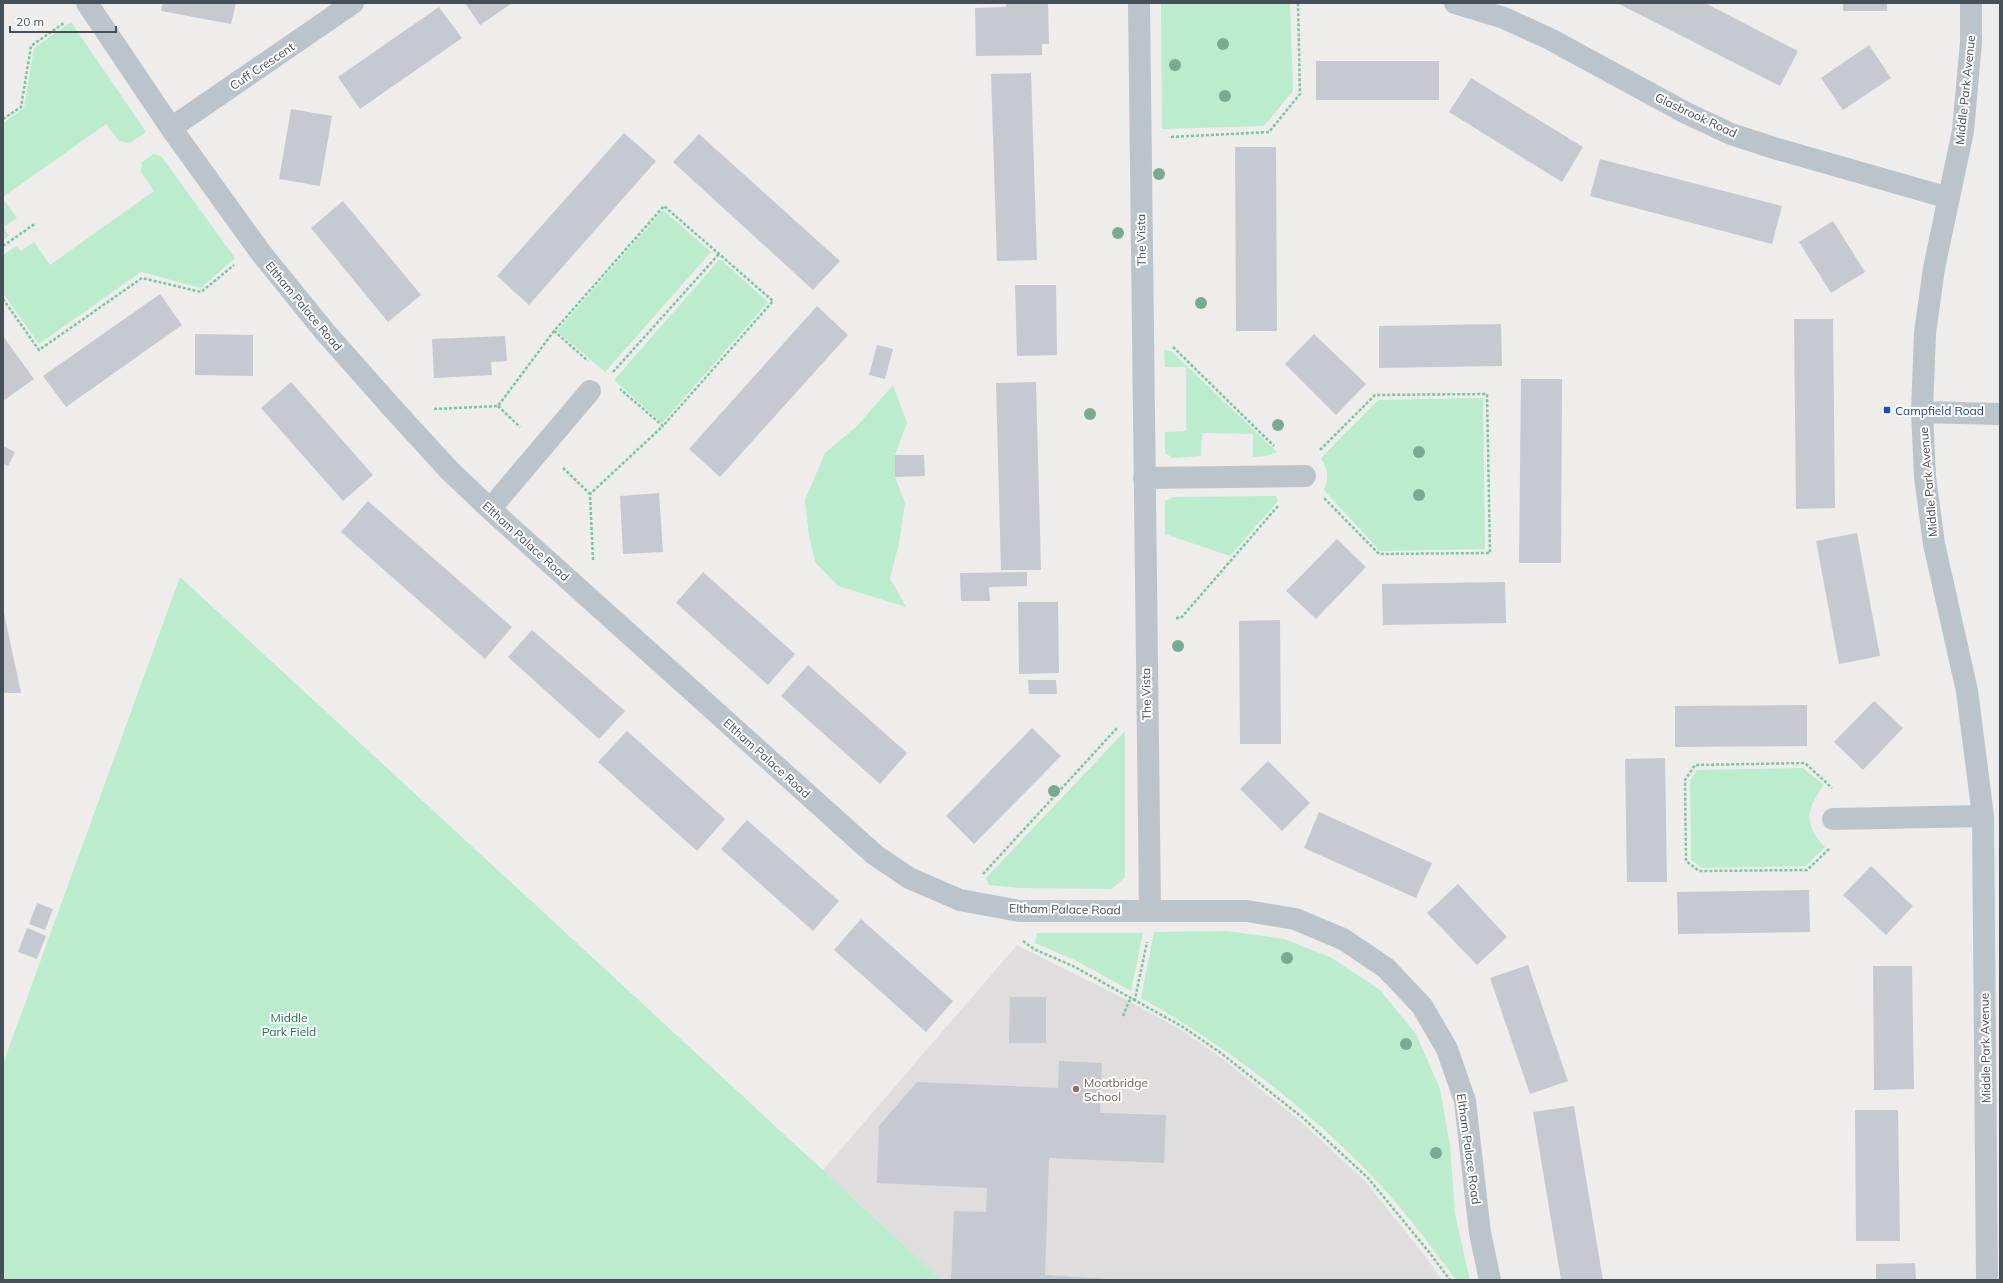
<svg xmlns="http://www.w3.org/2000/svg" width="2003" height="1283" font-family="Mulish,sans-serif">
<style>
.education{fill:#e0ddde}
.green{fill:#bbecce}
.building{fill:#c6c9cf}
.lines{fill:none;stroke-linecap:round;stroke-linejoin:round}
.path{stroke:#75c89f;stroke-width:2.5;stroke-dasharray:3 2;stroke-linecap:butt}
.minor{stroke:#bbc4cb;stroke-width:22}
.tree{fill:#7aab92}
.transit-dot{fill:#1a4fb4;stroke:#fff;stroke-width:1.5}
.education-dot{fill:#8d6e63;stroke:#fff;stroke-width:1.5}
.labels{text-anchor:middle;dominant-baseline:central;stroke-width:4;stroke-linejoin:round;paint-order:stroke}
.street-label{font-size:12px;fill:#455059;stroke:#fff}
.transit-label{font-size:12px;fill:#164399;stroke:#fff;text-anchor:start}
.park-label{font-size:12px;fill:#1a7648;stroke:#fff}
.education-label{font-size:12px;fill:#785e54;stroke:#fff;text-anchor:start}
</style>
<rect width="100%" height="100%" fill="#efecec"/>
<!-- education -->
<path class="education" d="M1017 945 1129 1001 1181 1030 1220 1057 1299 1120 1365 1181 1425 1256 1442 1280H942L823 1170Z"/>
<!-- green -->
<path class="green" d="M1161 3H1290L1293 91 1264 126 1162 129Z
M71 22 146 132 130 143 119 141 106 124 3 197V123L24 108 34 48Z
M154 154 161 156 235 258 201 288 141 272 39 344 3 293V255L16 246 21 251 34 242 50 265 154 191 141 172 142 162Z
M3 199 17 218 4 227 9 236 3 240Z
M663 210 711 252 605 372 557 331Z
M720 259 768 302 662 423 614 380Z
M1164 350 1171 351 1277 452 1266 456 1253 457V434L1202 433 1201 456 1173 458 1165 453V432L1186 431V367H1165Z
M893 385 907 423 895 455V477L905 503 899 543 890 578 906 607 838 586 815 562 809 536 805 500 825 453 857 426Z
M1483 398 1485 549 1380 551 1324 490C1329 477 1328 470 1321 458L1378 400Z
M1276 496 1278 501 1230 556 1165 534V501L1173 497Z
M180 577 942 1280H3V1064Z
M1125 731V877L1112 889 1020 888 989 885 986 878Z
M1803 768 1824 785C1806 810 1803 824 1825 847L1806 866 1702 868 1691 860 1690 781 1697 770Z
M1227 931 1284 939 1330 957 1380 990 1416 1034 1440 1089 1450 1145 1455 1214 1470 1280H1456C1430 1245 1401 1206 1370 1174 1303 1105 1225 1045 1141 998L1154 932Z
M1037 933H1143L1131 991 1077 961 1035 943Z"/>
<!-- building -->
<path class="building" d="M163 3H236L231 24 161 11Z
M465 3H512L480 25Z
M1006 3H1048L1049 44H1042V55L976 56 975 8 1006 7Z
M1617 3H1705L1798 51 1780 86Z
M1843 3H1887V11H1843Z
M439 7 462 38 360 109 338 77Z
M1869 45 1891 78 1843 110 1821 78Z
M1316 61H1439V100H1316Z
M1031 73 1037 260 997 261 991 74Z
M1471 78 1583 147 1562 182 1449 112Z
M291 109 332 116 320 186 279 179Z
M624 133 656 161 529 305 497 276Z
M699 134 840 261 813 290 673 162Z
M1235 147H1276L1277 331H1236Z
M1600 159 1782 206 1772 244 1590 196Z
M343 201 421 295 388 322 311 228Z
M1833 221 1865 272 1831 293 1799 242Z
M1015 285H1056L1057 355 1017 356Z
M160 294 182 325 66 407 43 376Z
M817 306 848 335 720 477 689 449Z
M1794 319H1833L1835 508 1796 509Z
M1501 324 1502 366 1379 368V326Z
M195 334 253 335V376L195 375Z
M1314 334 1366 384 1336 415 1285 364Z
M3 336 34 379 3 401Z
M505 336 507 361 491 362 492 375 434 378 432 339Z
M877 345 893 349 885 379 869 375Z
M1521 379H1562L1561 563H1519Z
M291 382 373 475 343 501 261 408Z
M1036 382 1041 570H1001L996 383Z
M3 446 15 452 8 466 3 464Z
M895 455H924L925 476 895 477Z
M659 493 663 552 623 554 620 496Z
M368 501 512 627 485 659 341 532Z
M1857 533 1880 656 1839 664 1816 541Z
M1337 539 1366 567 1316 619 1286 591Z
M703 572 795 654 768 685 676 603Z
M1027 572V586L989 587 990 601H961L960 573Z
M1505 582 1506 623 1383 625 1382 584Z
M1018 602H1058L1059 673 1019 674Z
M3 613H4L21 693H3Z
M1280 620 1281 744H1240L1239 621Z
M532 630 625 711 599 739 508 657Z
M808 665 907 753 880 784 781 696Z
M1028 680H1056L1057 694H1029Z
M1874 701 1903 728 1863 770 1834 742Z
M1807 705V746L1675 747V706Z
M1032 728 1061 756 974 844 946 816Z
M627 731 725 819 697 851 598 762Z
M1665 758 1667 882H1627L1625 759Z
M1268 761 1310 803 1282 831 1240 789Z
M1319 812 1432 863 1416 898 1304 848Z
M747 820 839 901 813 931 721 849Z
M1871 866 1913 906 1886 935 1843 895Z
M1458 884 1507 937 1477 965 1427 913Z
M1809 890 1810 932 1678 934 1677 892Z
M37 903 53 909 45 930 29 924Z
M861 919 953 1001 926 1032 834 950Z
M27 928 46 936 37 959 18 952Z
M1528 965 1568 1081 1530 1094 1490 978Z
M1873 966H1912L1914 1089 1874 1090Z
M1010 997H1046V1043H1009Z
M1059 1061 1102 1063 1100 1113 1166 1115 1164 1163 1049 1158 1045 1275 1126 1280H951L954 1211 986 1212 987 1188 877 1183 879 1126 917 1082 1058 1088Z
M1574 1106 1603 1280H1561L1533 1112Z
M1855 1110H1898L1900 1241H1856Z
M1915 1263 1916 1280H1876V1264Z"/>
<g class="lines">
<!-- path -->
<path class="path" d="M3 119 21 107 31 46 64 23
M1171 137 1269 132 1300 94 1298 3
M3 246 36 223
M3 299 39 350 142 278 201 292 234 265
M554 331 588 361
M1173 347 1274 446
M613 372 719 254
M498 406 520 427
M434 409 498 406 554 331 664 206 773 301 663 426 620 389
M1320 450 1375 395 1487 394 1490 553 1379 554 1324 498
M563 468 590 494
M593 560 590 494 663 426
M1176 618H1181L1278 506
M1829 849 1807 870 1699 871 1686 861 1685 780 1695 765 1805 763 1832 788
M983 874 1117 728
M1023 941 1034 949 1075 967 1183 1027 1221 1053 1303 1118 1368 1178 1429 1252 1450 1280
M1123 1016 1129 1001 1135 999 1147 942"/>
<!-- minor -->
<path class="minor" d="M87 3 171 128 261 253 325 332 395 411 450 471 490 509 875 855 909 878 960 900 1019 911H1247L1295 919 1343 939 1386 968 1422 1006 1447 1049 1465 1101 1480 1233 1490 1280
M1139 3 1150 909
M1455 3 1504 18 1550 39 1686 113 1731 134 1774 148 1949 198
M1971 3V42L1963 131 1934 268 1925 333 1922 412 1925 477 1934 544 1967 691 1983 816 1987 1280
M171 128 353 3
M1922 412 2000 414
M1144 478 1305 476
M490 509 590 391
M1833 819 1983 816"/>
</g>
<!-- trees -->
<g class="tree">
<circle cx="1223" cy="44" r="6"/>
<circle cx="1175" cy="65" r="6"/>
<circle cx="1225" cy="96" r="6"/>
<circle cx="1159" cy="174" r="6"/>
<circle cx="1118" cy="233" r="6"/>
<circle cx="1201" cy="303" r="6"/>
<circle cx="1090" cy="414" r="6"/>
<circle cx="1278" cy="425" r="6"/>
<circle cx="1419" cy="452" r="6"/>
<circle cx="1419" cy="495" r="6"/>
<circle cx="1178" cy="646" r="6"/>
<circle cx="1054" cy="791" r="6"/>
<circle cx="1287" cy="958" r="6"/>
<circle cx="1406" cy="1044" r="6"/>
<circle cx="1436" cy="1153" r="6"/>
</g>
<!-- markers -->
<rect class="transit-dot" x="1883" y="406" width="8" height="8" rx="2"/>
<circle class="education-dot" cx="1076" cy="1089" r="4"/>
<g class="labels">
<!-- street labels -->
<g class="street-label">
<text transform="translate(262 66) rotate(-34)">Cuff Crescent</text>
<text transform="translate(1965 90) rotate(-84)">Middle Park Avenue</text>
<text transform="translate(1696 115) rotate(25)">Glasbrook Road</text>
<text transform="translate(1141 240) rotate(-91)">The Vista</text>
<text transform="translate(304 306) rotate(50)">Eltham Palace Road</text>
<text transform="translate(1928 482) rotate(-95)">Middle Park Avenue</text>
<text transform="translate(526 541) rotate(42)">Eltham Palace Road</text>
<text transform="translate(1146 694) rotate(-91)">The Vista</text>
<text transform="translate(767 758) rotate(42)">Eltham Palace Road</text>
<text transform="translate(1065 909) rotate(1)">Eltham Palace Road</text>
<text transform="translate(1985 1048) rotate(-91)">Middle Park Avenue</text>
<text transform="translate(1469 1149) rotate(82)">Eltham Palace Road</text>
</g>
<!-- transit labels -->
<g class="transit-label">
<text x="1895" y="410">Campfield Road</text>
</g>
<!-- park labels -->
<g class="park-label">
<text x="289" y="1017">Middle<tspan x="289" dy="14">Park Field</tspan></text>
</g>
<!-- education labels -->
<g class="education-label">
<text x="1084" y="1082">Moatbridge<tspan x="1084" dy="14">School</tspan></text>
</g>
</g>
<!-- border -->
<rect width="2003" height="1283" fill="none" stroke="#455059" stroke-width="8"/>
<!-- scale -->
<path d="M10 26v6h106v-6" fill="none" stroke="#455059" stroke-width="2"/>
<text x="16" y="26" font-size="12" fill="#455059" stroke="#ffffff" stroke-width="3" paint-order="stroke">20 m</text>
</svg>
